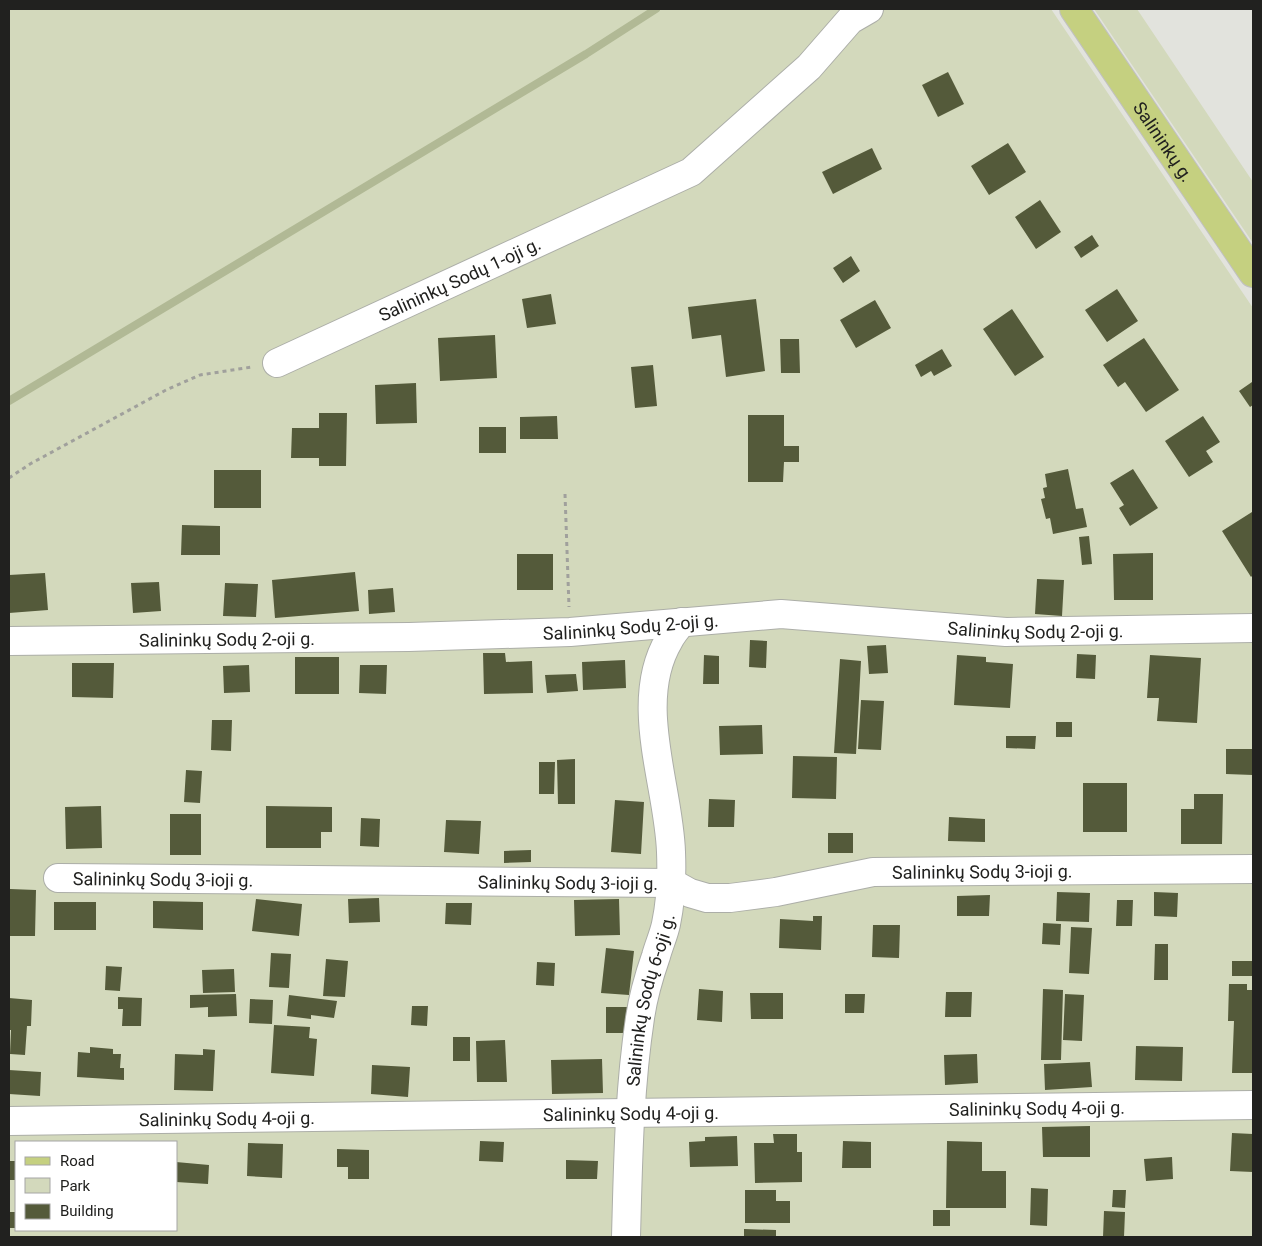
<svg xmlns="http://www.w3.org/2000/svg" width="1262" height="1246" font-family="Roboto,sans-serif">
<style>
.green{fill:#d3d9bc;fill-rule:evenodd}
.lines{fill:none;stroke-linecap:round;stroke-linejoin:round}
.stream{stroke:#b1b995;stroke-width:8}
.building{fill:#545a3a}
.minor-casing{stroke:#acaea8;stroke-width:30}
.major-casing{stroke:#c1c1c0;stroke-width:30}
.path{stroke:#a0a09c;stroke-width:3;stroke-dasharray:4 4;stroke-linecap:butt}
.minor{stroke:#fff;stroke-width:28}
.major{stroke:#c5d080;stroke-width:28}
.labels{text-anchor:middle;dominant-baseline:central;stroke-width:5;stroke-linejoin:round;paint-order:stroke}
.street-label{font-size:18px;fill:#21211f;stroke:#fff}
</style>
<rect width="100%" height="100%" fill="#e2e3dd"/>
<!-- green -->
<path class="green" d="M9 9H1051L1253 308V1237H9ZM16 1142H176V1230H16Z
M1094 9H1137L1253 182V243Z"/>
<g class="lines">
<!-- stream -->
<path class="stream" d="M9 401 586 54 656 9"/>
</g>
<!-- building -->
<path class="building" d="M948 72 964 104 938 117 922 85Z
M1008 143 1026 172 989 195 971 166Z
M872 148 882 169 833 194 822 172Z
M1040 200 1061 232 1036 249 1015 217Z
M1092 235 1099 246 1081 258 1074 247Z
M851 256 860 271 843 283 833 268Z
M1117 289 1138 321 1107 342 1085 310Z
M551 294 556 324 527 328 522 299Z
M756 299 765 371 726 377 721 335 692 339 688 307Z
M875 300 891 328 856 348 840 320Z
M1012 309 1044 357 1015 376 983 329Z
M495 335 497 378 440 381 438 338Z
M1144 338 1179 390 1146 412 1125 382 1118 387 1103 365Z
M780 339H799L800 373H781Z
M942 349 952 366 934 376 931 371 921 377 915 365Z
M653 365 657 406 635 408 631 367Z
M1252 382 1253 405 1250 407 1239 391Z
M416 383 417 423 376 424 375 385Z
M319 413H347L346 466H319V458H291L292 428H319Z
M748 415H784V446H799V462H784L783 482H748Z
M557 416 558 439H520V417Z
M1203 416 1220 442 1206 451 1213 462 1189 477 1165 441Z
M479 427H506V453H479Z
M1068 469 1076 509 1083 508 1087 527 1053 534 1050 518 1046 519 1041 499 1045 498 1043 488 1047 487 1045 474Z
M1133 469 1158 508 1130 526 1119 508 1124 505 1110 483Z
M214 470H261V508H214Z
M1252 512 1253 575 1251 577 1222 531Z
M182 525 220 526V555H181Z
M1089 536 1092 564 1082 565 1079 537Z
M1153 553V600H1114L1113 554Z
M517 554H553V590H517Z
M355 572 359 611 275 618 272 580Z
M45 573 48 610 9 613V575Z
M1037 579 1064 580 1062 616 1035 614Z
M159 582 161 611 133 613 131 583Z
M225 583 258 584 256 617 223 616Z
M393 588 395 612 369 614 368 590Z
M750 640 767 641 766 668 749 667Z
M886 645 888 673 869 674 867 646Z
M483 653H505L506 662 532 661 533 693 484 694Z
M1077 654 1096 655 1095 679 1076 678Z
M704 655 719 656V684H703Z
M957 655 986 657V662L1013 664 1010 708 954 705Z
M1150 655 1201 658 1197 723 1157 721 1159 698H1147Z
M295 657H339V694H295Z
M840 659 861 661 856 754 834 753Z
M625 660 626 688 583 690 582 662Z
M72 663H114L113 698 72 697Z
M249 665 250 692 224 693 223 666Z
M360 665H387L386 694 359 693Z
M576 674 578 691 547 693 545 675Z
M861 700 884 701 881 750 858 749Z
M212 720H232L231 751 211 750Z
M1056 722H1072V737H1056Z
M762 725 763 754 720 755 719 726Z
M1006 736H1036L1035 749 1006 748Z
M1226 749H1253V775L1226 774Z
M793 756 837 757 836 799 792 798Z
M575 759V804H558L557 760Z
M539 762H555L554 794H539Z
M186 770 202 771 200 803 184 802Z
M1083 783H1127V832H1083Z
M1194 794H1223L1222 844H1181V809H1194Z
M709 799 735 800 734 827H708Z
M615 800 644 802 641 854 611 852Z
M101 806 102 848 66 849 65 807Z
M266 806 332 807V832H321V848H266Z
M170 814H201V855H170Z
M949 817 985 819V842L948 841Z
M361 818 380 819 379 847 360 846Z
M446 820 481 821 479 854 444 852Z
M828 833H853V853H828Z
M531 850V862L504 863V851Z
M10 889 36 890 35 936H9Z
M1057 892 1090 893 1089 922 1056 921Z
M1154 892 1178 893 1177 917 1154 916Z
M990 895 989 916H957V896Z
M379 898 380 922 349 923 348 899Z
M256 899 302 904 299 936 252 931Z
M619 899 620 935 575 936 574 900Z
M1117 900H1133L1132 926H1116Z
M153 901 203 902V930L153 928Z
M54 902H96V930H54Z
M446 903H472L471 925 445 924Z
M813 916H822L821 950 779 948 780 919 813 921Z
M1043 923 1061 924 1060 945 1042 944Z
M873 925H900L899 958 872 957Z
M1071 927 1092 928 1089 974 1069 973Z
M1155 944H1168V980H1154Z
M606 948 634 951 629 995 601 993Z
M271 953 291 954 289 988 269 987Z
M326 959 348 961 345 997 323 996Z
M1232 961H1253V976H1232Z
M537 962 555 963 554 986 536 985Z
M106 966 122 967 120 991 105 990Z
M234 969 235 992 203 993 202 970Z
M1229 984H1247V990H1253V1073H1232L1234 1021H1228Z
M699 989 723 991 722 1022 697 1020Z
M1043 989 1063 990 1061 1060H1041Z
M946 992H972L971 1017H945Z
M750 993H783V1019H751Z
M236 994 237 1016 208 1017V1007L190 1008V995Z
M845 994H865L864 1013H845Z
M1065 994 1084 995 1082 1041 1063 1040Z
M289 995 337 1001 334 1018 311 1015V1019L287 1016Z
M118 997 142 998 141 1026H122L123 1009H118Z
M9 998 32 1000 31 1026H27L25 1055 10 1054 11 1030H9Z
M250 999 273 1000 272 1024 249 1023Z
M412 1006H428L427 1026 411 1025Z
M606 1007H628L629 1033H606Z
M274 1025 310 1027 309 1038 317 1039 314 1076 271 1073Z
M453 1037H470V1061H453Z
M505 1040 507 1082H477L476 1041Z
M1136 1046 1183 1047 1182 1081 1135 1080Z
M90 1047 113 1049V1054H121L120 1068H124V1080L77 1077 78 1052 90 1053Z
M203 1049 215 1050 213 1091 174 1090 175 1054 203 1055Z
M977 1054 978 1083 945 1085 944 1055Z
M602 1059 603 1093 552 1094 551 1060Z
M1090 1062 1092 1087 1045 1090 1044 1064Z
M372 1065 410 1067 408 1097 371 1094Z
M9 1070 41 1072 40 1096 9 1094Z
M1090 1126V1157H1043L1042 1127Z
M1232 1133 1253 1134V1172L1230 1171Z
M773 1134H797V1152H802V1182L755 1183 754 1143H774Z
M737 1136 738 1166 690 1167 689 1142 705 1141V1137Z
M480 1141 504 1142 503 1162 479 1161Z
M843 1141 871 1142V1168H842Z
M947 1141 982 1142V1171H1006V1208H946Z
M248 1143 283 1144 282 1178 247 1176Z
M337 1149 369 1150V1179H348V1167H337Z
M1172 1157 1173 1179 1146 1181 1144 1159Z
M566 1160 598 1161 597 1179H566Z
M9 1161H16V1180H9Z
M176 1162 209 1165 208 1184 176 1182Z
M1031 1188 1048 1189 1047 1226 1030 1225Z
M745 1190H776V1201H790V1223H745Z
M1113 1190H1126L1125 1208 1112 1207Z
M933 1210H950V1226H933Z
M1104 1211 1125 1212 1124 1237H1103Z
M9 1212H16V1228H9Z
M744 1229 776 1230V1237H744Z"/>
<g class="lines">
<!-- minor casing -->
<g class="minor-casing">
<g id="minor">
<path id="s1" d="M277 363 691 172 809 67 850 20 869 9"/>
<path id="s2" d="M9 641 409 637 570 632 781 614 1006 632 1253 628"/>
<path id="s3" d="M58 878 672 883 690 893 707 898H730L776 892 873 872 1253 869"/>
<path id="s4" d="M9 1121 1253 1105"/>
<path id="s5" d="M626 1237C628 1164 629 1091 640 1018 643 997 649 976 656 956 659 945 664 934 666 924 671 900 672 876 671 852 669 786 632 702 669 640 672 634 677 628 682 622"/>
</g>
</g>
<!-- major casing -->
<g class="major-casing">
<g id="major">
<path id="s6" d="M1074 9 1253 273"/>
</g>
</g>
<!-- path -->
<path class="path" d="M9 478 30 464 166 390 200 375 252 367
M565 494 569 607"/>
<!-- minor -->
<use href="#minor" class="minor"/>
<!-- major -->
<use href="#major" class="major"/>
</g>
<g class="labels">
<!-- street labels -->
<g class="street-label">
<text stroke="none"><textPath href="#s6" startOffset="160">Salininkų g.</textPath></text>
<text stroke="none"><textPath href="#s1" startOffset="201">Salininkų Sodų 1-oji g.</textPath></text>
<text stroke="none"><textPath href="#s2" startOffset="622">Salininkų Sodų 2-oji g.</textPath></text>
<text stroke="none"><textPath href="#s2" startOffset="1028">Salininkų Sodų 2-oji g.</textPath></text>
<text stroke="none"><textPath href="#s2" startOffset="218">Salininkų Sodų 2-oji g.</textPath></text>
<text stroke="none"><textPath href="#s3" startOffset="930">Salininkų Sodų 3-ioji g.</textPath></text>
<text stroke="none"><textPath href="#s3" startOffset="105">Salininkų Sodų 3-ioji g.</textPath></text>
<text stroke="none"><textPath href="#s3" startOffset="510">Salininkų Sodų 3-ioji g.</textPath></text>
<text stroke="none"><textPath href="#s5" startOffset="239">Salininkų Sodų 6-oji g.</textPath></text>
<text stroke="none"><textPath href="#s4" startOffset="1028">Salininkų Sodų 4-oji g.</textPath></text>
<text stroke="none"><textPath href="#s4" startOffset="622">Salininkų Sodų 4-oji g.</textPath></text>
<text stroke="none"><textPath href="#s4" startOffset="218">Salininkų Sodų 4-oji g.</textPath></text>
</g>
</g>
<!-- border -->
<rect width="1262" height="1246" fill="none" stroke="#21211f" stroke-width="20"/>
<!-- legend -->
<rect x="15" y="1141" width="162" height="90" fill="#ffffff" stroke="#a6a6a5"/>
<rect x="25" y="1157" width="25" height="8" fill="#c5d080" stroke="#a6a6a5"/>
<text x="60" y="1166" font-size="15" fill="#21211f">Road</text>
<rect x="25" y="1178" width="25" height="15" fill="#d3d9bc" stroke="#a6a6a5"/>
<text x="60" y="1191" font-size="15" fill="#21211f">Park</text>
<rect x="25" y="1204" width="25" height="15" fill="#545a3a" stroke="#a6a6a5"/>
<text x="60" y="1216" font-size="15" fill="#21211f">Building</text>
</svg>
